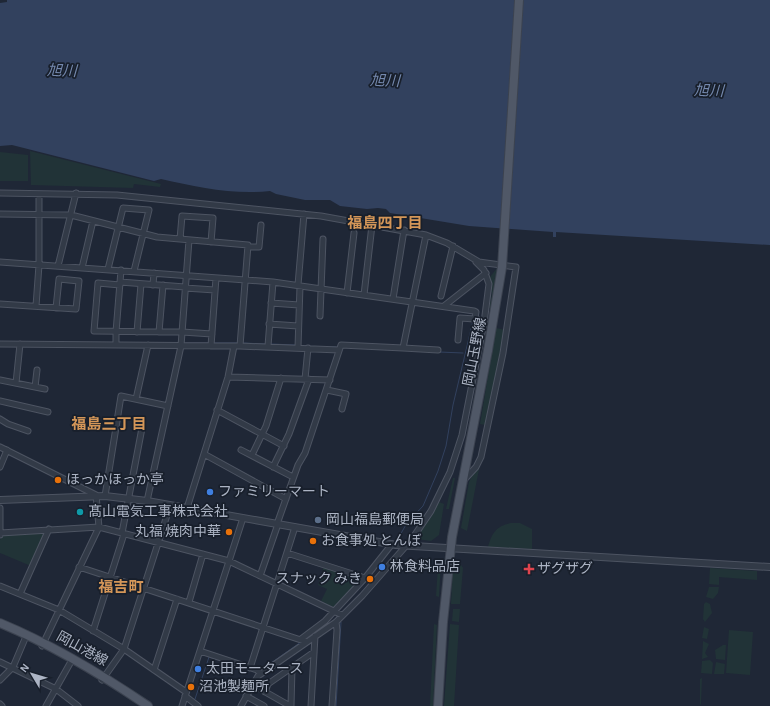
<svg xmlns="http://www.w3.org/2000/svg" width="770" height="706" font-family="'Alegreya Sans','Noto Sans JP',sans-serif">
<style>
.green{fill:#213337}
.water{fill:#32415e}
.lines{fill:none;stroke-linecap:round;stroke-linejoin:round}
.stream{stroke:#32415e;stroke-width:1}
.minor-casing{stroke:#4d5462;stroke-width:7}
.tertiary-casing{stroke:#4d5462;stroke-width:8}
.primary-casing{stroke:#3c4350;stroke-width:10}
.minor{stroke:#323a47;stroke-width:5}
.tertiary{stroke:#323a47;stroke-width:6}
.primary{stroke:#505867;stroke-width:8}
.primary-bridge-casing{stroke:#3c4350;stroke-width:10;stroke-linecap:butt}
.primary-bridge{stroke:#505867;stroke-width:8}
.food-dot{fill:#e8710a;stroke:#181f2b;stroke-width:1.5}
.shop-dot{fill:#3f7fe0;stroke:#181f2b;stroke-width:1.5}
.culture-dot{fill:#0f9aa8;stroke:#181f2b;stroke-width:1.5}
.service-dot{fill:#5c6f8a;stroke:#181f2b;stroke-width:1.5}
.health-dot{fill:#e0444e;stroke:#181f2b;stroke-width:1.5}
.labels{text-anchor:middle;dominant-baseline:central;stroke-width:3.5;stroke-linejoin:round;paint-order:stroke}
.street-label{font-size:14px;fill:#acb4c4;stroke:#181f2b}
.poi-label{font-size:14px;fill:#acb4c4;stroke:#181f2b;text-anchor:start}
.water-label{font-size:15px;font-style:italic;fill:#7488ad;stroke:#181f2b}
.neighbourhood-label{font-size:15px;font-weight:bold;fill:#d49658;stroke:#181f2b}
</style>
<rect width="100%" height="100%" fill="#1f2736"/>
<!-- green -->
<path class="green" d="M30 151 161 184 160 187 134 184 133 188 31 185Z
M0 152 28 155V181H0Z
M497 268 491 308H489L492 294 490 277Z
M496 328 506 330 485 425 480 424Z
M481 459 467 531 461 528 469 482Z
M453 478H455L449 509H446Z
M439 502 444 504 439 535 431 541 417 539C418 533 434 511 439 502Z
M511 523H520L532 529V549L488 547C492 533 496 526 511 523Z
M47 532 31 566 0 553V540L2 535Z
M440 563H441L439 597 436 596 438 566Z
M453 564 461 565 463 568 460 604H451Z
M324 566 363 578 333 607 321 601 327 589 318 585Z
M710 568 757 571V580L719 577V585L709 584Z
M709 587H719L718 593 713 599 706 597Z
M706 602 710 604 712 613 705 622 703 619 704 604Z
M453 609H460L459 622 452 621Z
M434 624 437 625 433 706H430Z
M450 624 459 625 454 706H444Z
M704 627 709 629 707 639 702 638Z
M729 630 753 632 750 675 726 673Z
M703 641 709 644 705 653 708 657 702 659Z
M723 645H726L725 660 716 659 715 650Z
M710 660 713 663 712 674 701 673 702 661Z
M716 662 725 664 724 674H714Z
M702 678 701 704 700 705V679Z"/>
<!-- water -->
<path class="water" d="M7 0H770V245L556 232V237H553V232L469 226 390 213 386 209 378 208 367 209 340 206 330 200H305L276 194 270 191C233 195 197 187 161 179L154 181 12 145 0 146V3L7 2Z"/>
<g class="lines">
<!-- stream -->
<path class="stream" d="M186 343H208
M214 343H237
M243 343 265 344
M271 344 295 345
M322 347H336
M439 352 463 353
M396 542 407 523 423 506 438 471 446 446 453 405 473 321
M370 575 392 548
M320 628 326 623
M261 670 301 642
M195 699 209 657 256 671
M336 706 341 622 339 621"/>
<!-- minor casing -->
<g class="minor-casing">
<path id="minor" d="M0 193 117 195 321 216 426 235 447 243 479 262 516 267 503 353 481 457 476 467 463 481
M0 214 71 215 157 237 248 245 240 346
M180 239 182 216 213 218 211 242
M248 247H259L261 225
M0 262 273 282 474 311 476 312 475 318 484 323
M58 266 76 193
M82 268 93 221
M108 269 123 208 149 210 134 271
M120 282 185 287
M120 285 98 283 94 331 182 332 212 334
M153 285 154 273
M298 285 304 214
M185 288 215 290
M347 293 354 233
M364 295 372 225
M441 296 453 246
M393 299 404 230
M271 303 299 305
M0 304 76 309 79 281 59 279 56 308
M36 306 39 265V194
M444 306 486 273
M320 316 323 239
M269 324 298 326
M137 332 141 284
M159 332 163 285
M458 340 460 318 475 319
M0 344 240 346 339 350
M116 345V332L121 270
M211 346 216 278
M268 346 273 282
M298 347 300 286
M403 348 438 350
M228 377 330 380
M305 379 308 348
M0 380 45 389
M16 383 20 344
M35 387 37 370
M327 390 346 394 342 409
M136 399 148 345
M0 401 48 412
M217 410 284 446
M0 419 8 424 28 431
M0 447 96 495 99 527 42 646
M241 450 293 477
M204 454 286 499
M252 455 266 426 281 378
M0 467 7 450
M273 467 289 434 309 379
M105 496 121 396 168 406
M147 501 181 346 189 240
M0 508V535
M187 508 228 377 234 346
M277 524 298 465 305 453 341 345 403 348 426 235
M0 533 99 527 229 561 342 615
M122 533 142 428
M287 553 365 578 392 544
M79 567 307 642
M260 576 278 524
M0 586 59 610 124 649 186 692
M20 594 49 529
M189 602 203 554
M93 631 124 534
M301 639 325 621 365 578
M200 651 257 670 261 674
M0 662 56 689 78 706
M250 668 295 527
M154 670 177 599
M0 680 13 667 27 634
M102 680 124 649 170 506
M253 685 290 706
M265 692 268 684 314 652
M185 696 198 706
M246 696 264 706
M0 704 2 706
M46 706 73 658
M182 706 243 518
M241 706 258 676 336 622 362 596 412 539 431 511 450 472 462 435 484 323 489 284 484 270 476 262
M291 706 292 668
M311 706 315 636
M332 706 337 630 336 622"/>
</g>
<!-- tertiary casing -->
<g class="tertiary-casing">
<path id="tertiary" d="M0 500 105 496 147 501 396 545 770 567"/>
</g>
<!-- primary casing -->
<g class="primary-casing">
<path id="primary" d="M0 623C53 645 101 674 148 706
M438 706 443 622 452 537 488 350"/>
</g>
<!-- minor -->
<use href="#minor" class="minor"/>
<!-- tertiary -->
<use href="#tertiary" class="tertiary"/>
<!-- primary -->
<use href="#primary" class="primary"/>
<!-- primary-bridge casing -->
<g class="primary-bridge-casing">
<path id="primary-bridge" d="M488 350 502 267 519 0"/>
</g>
<!-- primary-bridge -->
<use href="#primary-bridge" class="primary-bridge"/>
</g>
<!-- markers -->
<g class="food-dot">
<circle cx="58" cy="480" r="4"/>
<circle cx="229" cy="532" r="4"/>
<circle cx="313" cy="541" r="4"/>
<circle cx="370" cy="579" r="4"/>
<circle cx="191" cy="687" r="4"/>
</g>
<g class="shop-dot">
<circle cx="210" cy="492" r="4"/>
<circle cx="382" cy="567" r="4"/>
<circle cx="198" cy="669" r="4"/>
</g>
<circle class="culture-dot" cx="80" cy="512" r="4"/>
<circle class="service-dot" cx="318" cy="520" r="4"/>
<path class="health-dot" d="M527 563h4v4h4v4h-4v4h-4v-4h-4v-4h4z"/>
<g class="labels">
<!-- street labels -->
<g class="street-label">
<text transform="translate(475 352) rotate(-79)">岡山玉野線</text>
<text transform="translate(82 649) rotate(29)">岡山港線</text>
</g>
<!-- poi labels -->
<g class="poi-label">
<text x="66" y="480">ほっかほっか亭</text>
<text x="218" y="492">ファミリーマート</text>
<text x="88" y="512">髙山電気工事株式会社</text>
<text x="326" y="520">岡山福島郵便局</text>
<text x="221" y="532" text-anchor="end">丸福 焼肉中華</text>
<text x="321" y="541">お食事処 とんぼ</text>
<text x="390" y="567">林食料品店</text>
<text x="537" y="569">ザグザグ</text>
<text x="362" y="579" text-anchor="end">スナック みき</text>
<text x="206" y="669">太田モータース</text>
<text x="199" y="687">沼池製麺所</text>
</g>
<!-- water labels -->
<g class="water-label">
<text transform="translate(62 71) rotate(2)">旭川</text>
<text transform="translate(385 81) rotate(2)">旭川</text>
<text transform="translate(709 91) rotate(2)">旭川</text>
</g>
<!-- neighbourhood labels -->
<g class="neighbourhood-label">
<text x="385" y="223">福島四丁目</text>
<text x="109" y="424">福島三丁目</text>
<text x="121" y="587">福吉町</text>
</g>
</g>
<!-- north arrow -->
<g transform="translate(32 674) rotate(308)" stroke="#181f2b" stroke-width="3" paint-order="stroke">
<path d="M0-3L7 15L0 10L-7 15Z" fill="#acb4c4"/>
<text y="-6" font-size="11" font-weight="bold" text-anchor="middle" fill="#acb4c4">N</text>
</g>
</svg>
